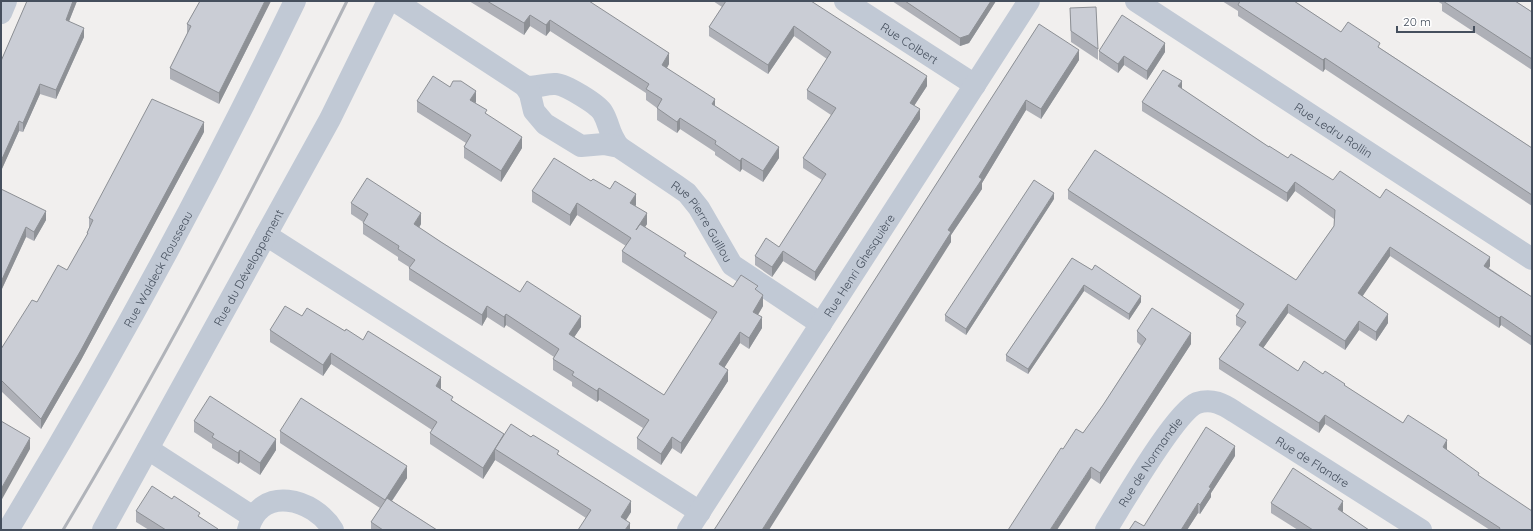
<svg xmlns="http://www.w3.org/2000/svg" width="1533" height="531" font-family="Quicksand,sans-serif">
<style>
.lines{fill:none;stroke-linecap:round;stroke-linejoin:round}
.minor{stroke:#c1c9d5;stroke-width:22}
.tertiary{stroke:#c1c9d5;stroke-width:22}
.rail{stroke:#b0b3b9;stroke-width:3}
.wall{fill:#aeb0b7}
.shaded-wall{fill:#8d9095}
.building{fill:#cacdd5;stroke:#8d9095}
.labels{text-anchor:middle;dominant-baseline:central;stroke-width:3;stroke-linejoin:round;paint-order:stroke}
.street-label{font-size:12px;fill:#454f5d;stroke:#fff}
</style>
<rect width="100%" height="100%" fill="#f1efee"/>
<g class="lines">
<!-- minor -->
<g class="minor">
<path d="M395 1 525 86C536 89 545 83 556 84 566 85 598 104 603 113 610 125 608 133 619 147"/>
<path id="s1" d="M845 1 975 85"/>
<path d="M1 13 6 1"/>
<path id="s2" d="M525 86 530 94 534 111 545 124 581 146 604 144 619 147 677 186 687 193 699 208 732 265 821 324"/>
<path d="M266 235 700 512"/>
<path d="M148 449 253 517"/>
<path id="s3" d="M8 530C112 359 208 181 295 1"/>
<path id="s4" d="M103 530 330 119 388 1"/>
<path d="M248 530C260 484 314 498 333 530"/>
<path id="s5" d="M688 530 1029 1"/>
<path id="s6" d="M1106 530C1122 505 1175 412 1197 403 1212 398 1223 404 1235 412L1421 530"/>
</g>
<!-- tertiary -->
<path class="tertiary" id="s7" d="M1136 1 1532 259"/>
<!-- rail -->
<path class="rail" d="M63 530C166 358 259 180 347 1"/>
</g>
<!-- wall -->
<path class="wall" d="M27 1H77L69 21 84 37 56 99 40 94 23 132 19 131 1 171V61Z
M200 1H271L219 104 170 79V68L187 34V24Z
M469 1H589L669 64 667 68 715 106 779 158 763 182 742 169 740 172 715 155V152L680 129 677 133 657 120V108L646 100V93L550 31 546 36 530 26 524 35Z
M713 1H811L927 86 914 106 920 119 815 281 783 261 772 277 755 265V256L779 247 822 180 803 168V158L831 115 807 99V90L827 59 794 36 768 74 709 36V27L722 7Z
M892 1H996L969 43 960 46Z
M1222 1H1294L1341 32 1380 48 1532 148V206L1325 69 1323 72 1238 16V11Z
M1437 1H1515L1532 12V70L1442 11V4Z
M1070 8 1098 49V60L1071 42Z
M1039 24 1079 60 1041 119 1026 110 982 183V189L951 235V242L714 530Z
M1099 51 1165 52 1147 80 1124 65 1118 73 1099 60Z
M450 87 476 102 475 103 522 148 501 182 464 158V147L466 143 417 112V101Z
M1182 89 1269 147 1288 158 1333 180 1380 198 1490 266 1489 268 1532 297V346L1501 325 1499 328 1390 256 1362 296 1388 323 1376 341 1359 330 1345 350 1288 313 1263 348 1298 371 1323 374 1345 386 1403 423 1447 449V450L1479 476 1532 530H1490L1325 424 1319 433 1219 369V359L1241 328 1236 325V316L1240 310 1068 199V190L1296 280 1334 226V219L1295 191 1287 202 1142 111V102Z
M204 132 81 360 41 429 1 391V349L37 302 67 270 87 236V233L89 228V218Z
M591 181 610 189 636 205 635 206 647 224 645 227 686 257 733 287 758 291 763 306 758 315 762 328 749 349 740 343 724 368 728 381 681 454 672 448 661 465 637 449V438L643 428 599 400 597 402 572 386V382L553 370V359L554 357 506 325 504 328 487 317 482 326 409 280V267L398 260V257L363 234V222L351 214V203L421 224 419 228 520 292 581 327 574 337 664 395 712 320 622 262V251L626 246 577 215 570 226 532 202V191Z
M1 189 46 220 34 241 26 237 1 291Z
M1054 199 966 335 945 321V315Z
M1072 258 1141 302 1129 320 1084 291 1028 374 1006 361V355Z
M302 316 345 331 441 389V390L453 401 504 434 559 455 631 512 626 520 630 530 586 518 495 460 483 479 430 444V433L432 430 331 364 323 376 270 342V330Z
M1137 331 1191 344 1100 484 1091 478 1063 449 1083 433 1103 405 1141 346 1137 342Z
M1532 351V362H1531V352Z
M194 421 276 450 260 475 240 462 238 464 212 448V444L194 432Z
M280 431 407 478 392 501 437 530H371V522L380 508 280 443Z
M1235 456 1211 493V497L1200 514 1198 513 1187 530H1129L1144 526Z
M1271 503 1343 511 1342 512 1369 530H1298L1271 513Z
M136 511 200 517 218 530H149L136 522Z"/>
<!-- shaded-wall -->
<path class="shaded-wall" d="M73 1H77L66 29V20Z
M265 1H271L219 104V93Z
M991 1H996L969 43 960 46V38Z
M530 15V26L524 35V23Z
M550 20V31L546 36V25Z
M794 26V36L768 74V65Z
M84 28V37L56 99V90Z
M1165 43V52L1147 80V71Z
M1079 50V60L1041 119V109Z
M669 53V64L662 76V65Z
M1124 56V65L1118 73V64Z
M1325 58V69L1323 72V60Z
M927 76V86L910 112V103Z
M1182 81V90L1178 86Z
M40 84V94L23 132V123Z
M476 91V102L470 111V100Z
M715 99V110L712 104Z
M1026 100V110L982 183V189L951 235V242L769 530H762Z
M920 109V119L815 281V272Z
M680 118V129L677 133V122Z
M19 121V131L1 171V161Z
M204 122V132L81 360 41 429V419Z
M522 137V148L501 182V171Z
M779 147V158L763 182V171Z
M742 158V169L740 172V161Z
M1295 182V191L1287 202V193Z
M1054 193V199L966 335V329Z
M636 194V205L630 214V203Z
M577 203V215L570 226V215Z
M46 211V220L34 241V232Z
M421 213V224L414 236V224Z
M647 213V224L636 241V230Z
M26 227V237L1 291V282Z
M1390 247V256L1358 303V293Z
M783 251V261L772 277V267Z
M1490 257V266L1484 275V266Z
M1084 285V291L1028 374V369Z
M763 295V306L753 323V312Z
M1141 296V302L1129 320V314Z
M1288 304V313L1259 354V345Z
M487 306V317L482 326V315Z
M506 314V325L504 328V317Z
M1388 314V323L1376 341V332Z
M581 316V327L569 345V334Z
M1501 316V325L1499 328V318Z
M762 317V328L749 349V338Z
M1359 321V330L1345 350V341Z
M740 332V343L719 376V364Z
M1191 333V344L1100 484V473Z
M331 353V364L323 376V365Z
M728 370V381L681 454V443Z
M441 377V389L436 398V386Z
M599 388V400L597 402V391Z
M1325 415V424L1319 433V423Z
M504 434 495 449V460L483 479V468Z
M672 437V448L661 465V454Z
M30 438V449L1 501V489Z
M276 439V450L260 475V463Z
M1447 440V449L1443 457V447Z
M1235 446V456L1211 493V497L1200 514V505L1209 487Z
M240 450V462L238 464V453Z
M407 466V478L385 511V500Z
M1091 467V478L1057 530H1050Z
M631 501V512L621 528V517Z
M1343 501V511L1338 519V509Z
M1198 503V513L1187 530H1181Z
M630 523V530H625Z"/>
<!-- building -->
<path class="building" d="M27 1H73L66 20 84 28 56 90 40 84 23 123 19 121 1 161V61Z
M200 1H265L219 93 170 68 191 26 187 24Z
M487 1H589L669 53 662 65 715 99 712 104 779 147 763 171 742 158 740 161 715 144 716 141 680 118 677 122 657 108 662 99 646 89 649 84 550 20 546 25 530 15 524 23Z
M726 1H811L927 76 910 103 920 109 815 272 783 251 772 267 755 256 766 238 779 247 826 174 803 158 836 108 807 90 831 52 794 26 768 65 709 27Z
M905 1H991L969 35 960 38Z
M1239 1H1294L1341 32 1348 22 1380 43 1378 47 1532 148V195L1325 58 1323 60 1238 5 1240 1Z
M1443 1H1515L1532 12V59Z
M1096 7 1098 49 1071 31 1070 8Z
M1122 15 1165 43 1147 71 1124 56 1118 64 1099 51Z
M1039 24 1079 50 1041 109 1026 100 979 177 982 179 948 230 951 232 762 530H714Z
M1163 70 1182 81 1178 86 1269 147V146L1288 158 1291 154 1333 180 1340 171 1380 198 1386 189 1490 257 1484 266 1532 297V337L1501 316 1499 318 1390 247 1358 293 1388 314 1376 332 1359 321 1345 341 1288 304 1259 345 1298 371 1304 361 1323 374 1325 371 1345 384 1344 385 1403 423 1408 415 1447 440 1443 447 1479 473 1478 475 1532 511V530H1499L1500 528 1325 415 1319 423 1219 359 1246 322 1236 316 1244 304 1068 190 1095 150 1296 280 1334 226 1335 210 1295 182 1287 193 1142 102Z
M433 76 450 87 453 81H461L476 91 470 100 487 110 485 113 522 137 501 171 464 147 471 135 417 101Z
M152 99 204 122 81 350 41 419 1 380V349L32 300 37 302 58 265 67 270 88 233H87L93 220 89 218Z
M554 158 591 181 593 179 610 189 615 181 636 194 630 203 647 213 636 230 640 224 686 253 684 256 733 287 741 275 758 286 755 289 763 295 753 312 762 317 749 338 740 332 719 364 728 370 681 443 672 437 661 454 637 438 649 420 599 388 597 391 572 375 574 372 553 359 559 349 506 314 504 317 487 306 482 315 409 268 415 260 398 249 399 246 363 223 368 214 351 203 367 178 421 213 414 224 441 242 520 292 527 281 581 316 569 334 664 395 717 312 622 251 631 238 577 203 570 215 532 191Z
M1034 180 1054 193 966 329 945 315Z
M1 189 46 211 34 232 26 227 1 282Z
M1072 258 1092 270 1095 265 1141 296 1129 314 1084 285 1028 369 1006 355Z
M285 306 302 316 307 308 345 331 346 329 363 340 368 331 441 377 436 386 453 397 451 400 504 434 483 468 430 433 437 422 331 353 323 365 270 330Z
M1152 308 1191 333 1100 473 1091 467 1050 530H1008L1061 448 1063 449 1076 429 1083 433 1103 405 1146 339 1137 331Z
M210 396 276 439 260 463 240 450 238 453 212 437 214 434 194 421Z
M301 398 407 466 385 500 280 431Z
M1 421 30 438 1 489Z
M511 424 531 437 533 435 559 451 557 454 631 501 621 517 630 523 625 530H578L591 510 495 449Z
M1206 427 1235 446 1209 487 1211 488 1200 505 1198 503 1181 530H1129L1135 521 1144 526Z
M1293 468 1343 501 1338 509 1369 530H1313L1271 503Z
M152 486 172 499 174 496 200 513 198 516 218 529 217 530H166L136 511Z
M387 498 437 530H383L371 522Z"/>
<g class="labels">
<!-- street labels -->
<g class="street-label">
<text stroke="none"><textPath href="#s1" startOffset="77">Rue Colbert</textPath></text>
<text stroke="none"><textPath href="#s7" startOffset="236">Rue Ledru Rollin</textPath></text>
<text stroke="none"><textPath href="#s2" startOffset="238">Rue Pierre Guillou</textPath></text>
<text stroke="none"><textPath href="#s5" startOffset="315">Rue Henri Ghesquière</textPath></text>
<text stroke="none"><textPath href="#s4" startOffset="300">Rue du Développement</textPath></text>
<text stroke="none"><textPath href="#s3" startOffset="301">Rue Waldeck Rousseau</textPath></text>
<text stroke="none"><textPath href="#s6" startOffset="290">Rue de Flandre</textPath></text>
<text stroke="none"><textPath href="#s6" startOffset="81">Rue de Normandie</textPath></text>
</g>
</g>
<!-- border -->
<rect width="1533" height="531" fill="none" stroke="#454f5d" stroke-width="4"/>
<!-- scale -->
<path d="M1397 26v6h77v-6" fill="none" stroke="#454f5d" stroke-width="2"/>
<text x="1403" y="26" font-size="12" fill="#454f5d" stroke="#ffffff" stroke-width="3" paint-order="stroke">20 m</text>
</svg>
